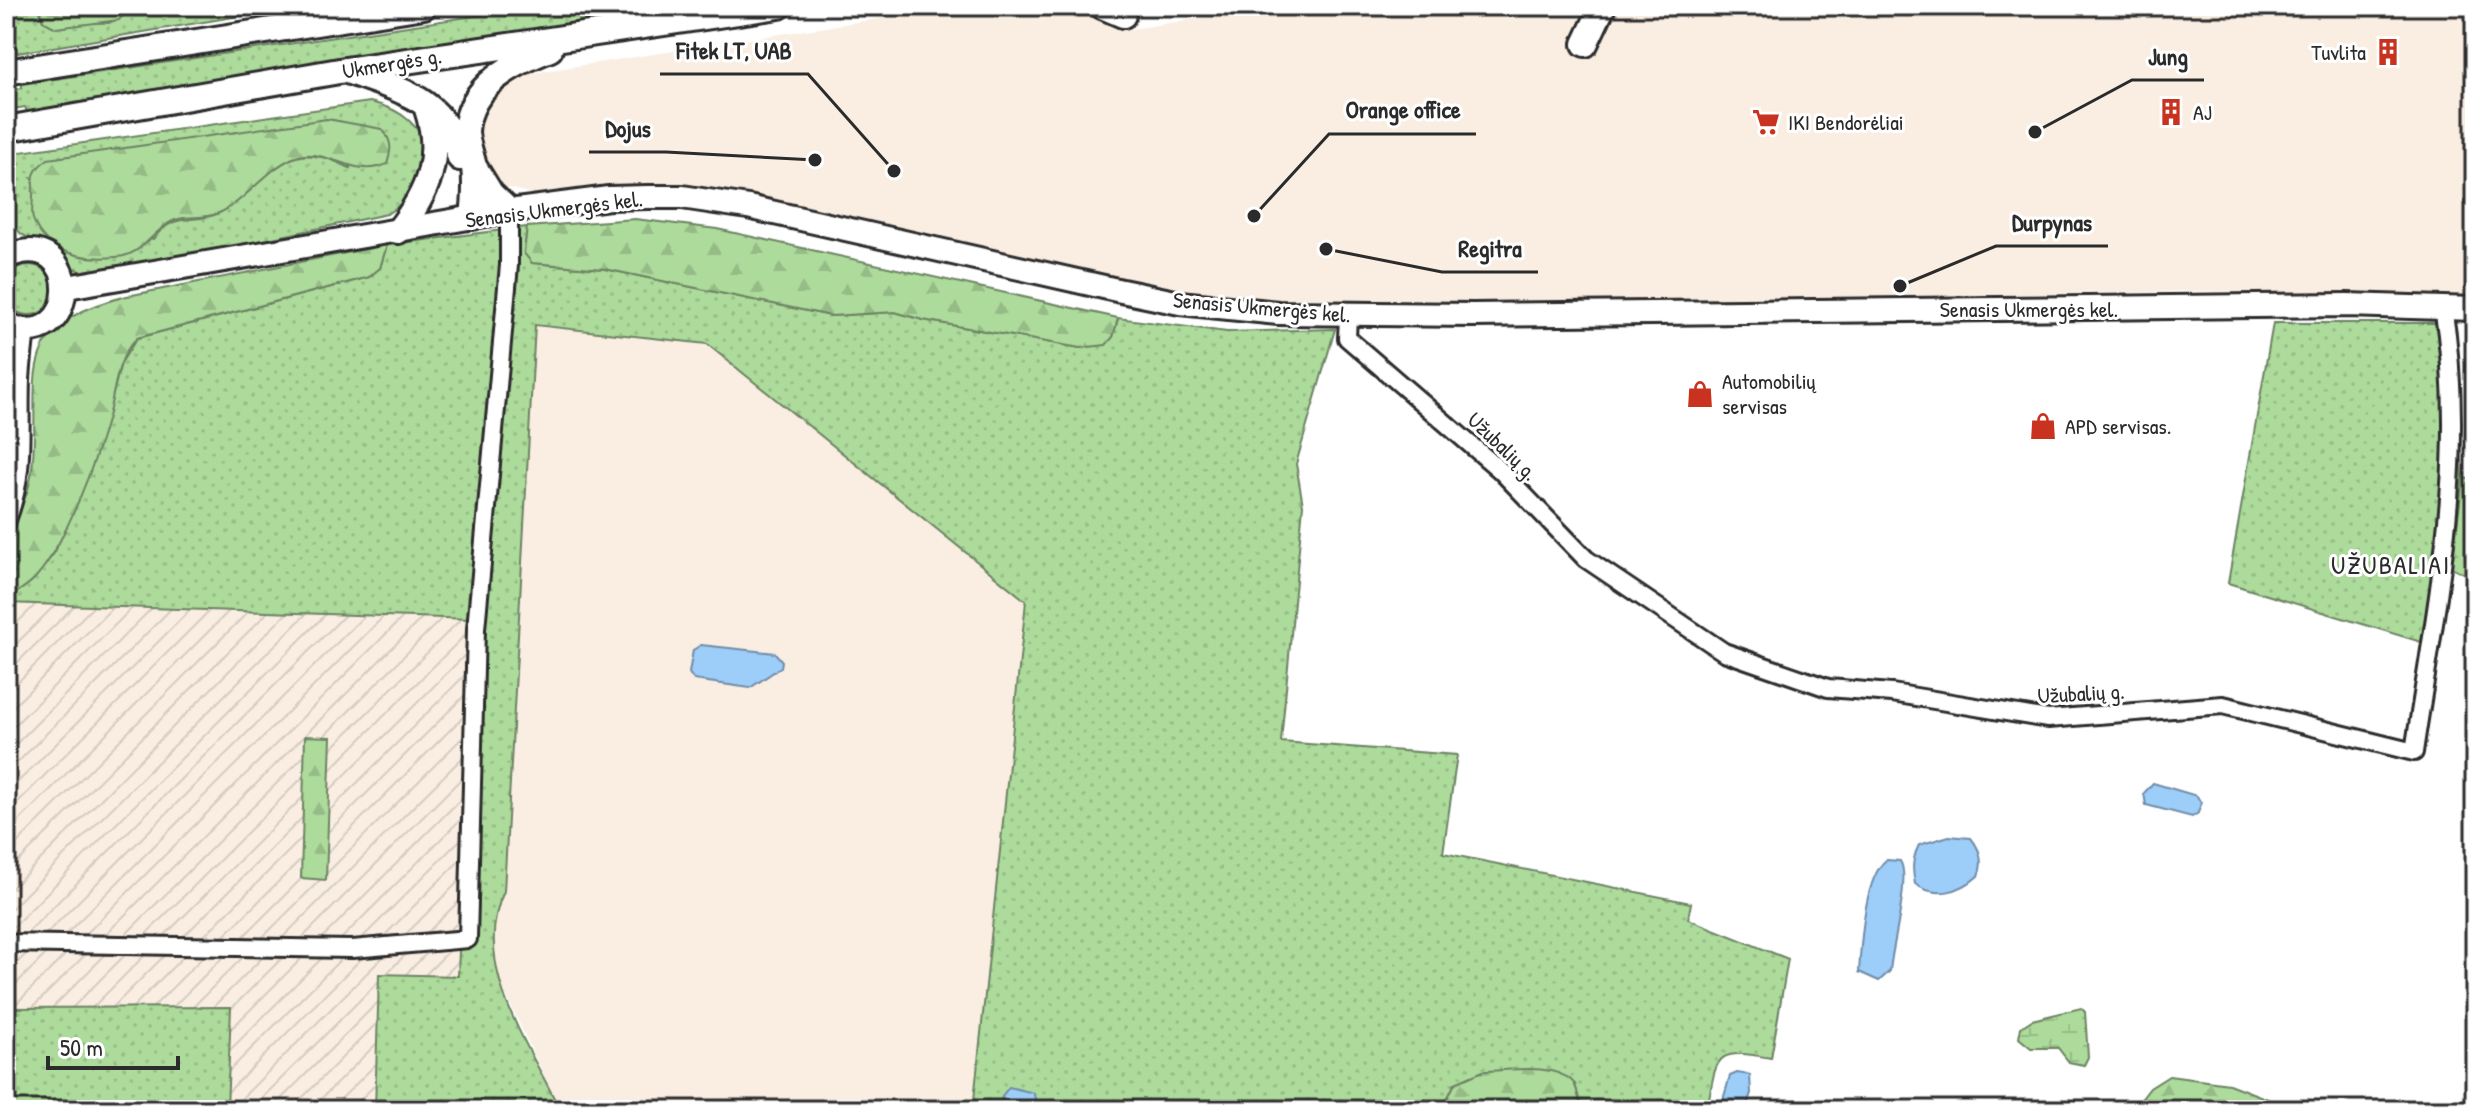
<svg xmlns="http://www.w3.org/2000/svg" width="2481" height="1116" font-family="'Patrick Hand',sans-serif">
<style>
.built{fill:#faeee2}
.industrial{fill:url(#industrial-furrows)}
.grass{fill:url(#grass-dots);stroke:#6c8363;stroke-width:2;fill-rule:evenodd}
.forest{fill:url(#forest-firs);stroke:#6c8363;stroke-width:2}
.wetland{fill:url(#wetland-marsh);stroke:#6c8363;stroke-width:2}
.water{fill:#9dcdf9;stroke:#6f8ca7;stroke-width:2}
.lines{fill:none;stroke-linecap:round;stroke-linejoin:round}
.minor-casing{stroke:#2b2b2b;stroke-width:22}
.major-casing{stroke:#2b2b2b;stroke-width:28}
.highway-casing{stroke:#2b2b2b;stroke-width:30}
.minor{stroke:#fff;stroke-width:16}
.major{stroke:#fff;stroke-width:22}
.highway{stroke:#fff;stroke-width:24}
.labels{text-anchor:middle;dominant-baseline:central;stroke-width:6;stroke-linejoin:round;paint-order:stroke}
.poi-label{font-size:22px;fill:#2b2b2b;stroke:#fff;text-anchor:start}
.street-label{font-size:22px;fill:#2b2b2b;stroke:#fff}
.quarter-label{font-size:26px;letter-spacing:2px;fill:#2b2b2b;stroke:#fff}
.leader{fill:none;stroke:#2b2b2b;stroke-width:3}
.callout-dot{fill:#2b2b2b;stroke:#fff;stroke-width:3}
.callout-label{font-size:24px;text-anchor:middle;font-weight:bold;fill:#2b2b2b;stroke:#fff;stroke-width:6;stroke-linejoin:round;paint-order:stroke}
</style>
<defs>
<pattern id="industrial-furrows" width="10" height="10" patternUnits="userSpaceOnUse" patternTransform="scale(2)"><rect width="10" height="10" fill="#faeee2"/><path d="M-1 1l2-2M0 10L10 0M9 11l2-2" fill="none" stroke="#d6ccc2"/></pattern>
<pattern id="grass-dots" width="8" height="8" patternUnits="userSpaceOnUse" patternTransform="scale(2)"><rect width="8" height="8" fill="#addb9b"/><path d="M2 2h.1M6 6h.1" fill="none" stroke="#95bc86" stroke-width="1.8" stroke-linecap="round"/></pattern>
<pattern id="forest-firs" width="22" height="20" patternUnits="userSpaceOnUse" patternTransform="scale(2)"><rect width="22" height="20" fill="#addb9b"/><path d="M5 1l3.5 6h-7zM16 11l3.5 6h-7z" fill="#95bc86"/></pattern>
<pattern id="wetland-marsh" width="20" height="14" patternUnits="userSpaceOnUse" patternTransform="scale(2)"><rect width="20" height="14" fill="#addb9b"/><path d="M1 5h8M5 5V1M11 12h8M15 12V8" fill="none" stroke="#95bc86"/></pattern>
</defs>
<rect width="100%" height="100%" fill="#fff"/>
<filter id="ink" filterUnits="userSpaceOnUse"><feTurbulence type="fractalNoise" baseFrequency=".0125" numOctaves="2"/><feDisplacementMap in="SourceGraphic" scale="16" xChannelSelector="R" yChannelSelector="G"/><feConvolveMatrix kernelMatrix="1 2 1 2 8 2 1 2 1" color-interpolation-filters="sRGB"/></filter>
<g filter="url(#ink)">
<!-- built -->
<path class="built" d="M959 6H1077L1125 30 1277 6H2475V296L2207 291 1371 306 1282 304 1206 296 756 199 665 188 532 194 505 187 483 163 477 127 489 99 507 83 526 74Z
M534 325 707 344 1026 601 973 1110H560L495 972 493 936V914L504 891Z"/>
<!-- industrial -->
<path class="industrial" d="M6 603 472 619 458 977 379 974 375 1110H227L231 1007 6 1008Z"/>
<!-- grass -->
<path class="grass" d="M6 6H39L43 21 109 23 127 14 130 6H299L17 53 16 47 6 48Z
M540 6H676L27 112 25 107 6 110V91L22 88V84Z
M370 102C438 117 445 179 387 214L101 274 83 273 72 267 60 255 21 234 12 223 6 207V154ZM327 119 343 122 350 168C333 160 315 152 296 157 270 165 245 201 219 213 190 226 178 209 153 239L32 178Z
M527 227 524 253 532 263 605 269 831 316 895 312 923 320 1080 348 1113 337 1118 318 1227 332 1335 329 1296 464 1303 505 1281 742 1457 755 1443 853 1691 903 1688 919 1788 959 1771 1058C1713 1047 1717 1056 1707 1110H1585L1580 1105 1575 1084 1455 1083 1442 1110H973L1026 601 707 344 535 325 504 891C470 965 528 1043 560 1110H375L379 974 458 976 472 619 6 603V600L34 579 55 552 102 436 121 363 137 338 369 277 380 268 387 245Z
M4 290a25 25 0 1 1 50 0a25 25 0 1 1-50 0Z
M2273 323H2454L2463 478 2452 567 2435 564 2421 642 2228 583Z
M231 1007 227 1110H6V1008Z"/>
<!-- forest -->
<path class="forest" d="M39 6H130L119 20 56 28 43 21Z
M327 119 382 129C392 141 392 149 387 164 352 180 324 144 293 158 265 170 246 201 219 213 201 221 182 213 166 225 149 237 139 256 116 257 85 260 45 254 33 219 31 213 33 202 33 195 32 177 33 169 48 159Z
M635 219 717 229 1118 318 1113 337 1106 345 1080 348 923 320 895 312 831 316 605 269 532 263 524 253 527 227Z
M387 245 380 268 369 277 137 338C116 357 115 391 108 417 96 460 65 546 35 578 27 587 15 593 6 600 6 585 4 567 6 551 10 527 27 503 31 476 45 384 2 327 127 296Z
M2463 478 2475 480V580L2452 567Z
M305 736 331 737 326 880 301 878Z
M1483 1071C1509 1071 1552 1062 1572 1081 1580 1089 1576 1102 1585 1110H1442L1455 1083Z
M2169 1076 2229 1084 2296 1110H2133L2150 1088Z"/>
<!-- wetland -->
<path class="wetland" d="M2081 1008 2085 1012 2088 1057 2084 1065 2069 1062 2058 1048H2031L2019 1038 2021 1027 2032 1020Z"/>
<!-- water -->
<path class="water" d="M701 645 775 653 782 661 781 667 750 688 694 680 689 673 693 650Z
M2153 783 2197 796 2201 803 2198 813 2192 817 2146 805 2144 793Z
M1949 836 1971 838C1980 849 1984 862 1978 876 1960 892 1936 899 1915 884 1912 869 1912 859 1919 845Z
M1886 860 1900 861C1911 877 1892 946 1890 971L1879 981 1859 972C1861 944 1864 878 1886 860Z
M1737 1073 1750 1075 1751 1093 1745 1110H1720L1730 1076Z
M1009 1087 1034 1093 1036 1110H1000L1002 1096Z"/>
<g class="lines">
<!-- minor casing -->
<g class="minor-casing">
<path id="minor" d="M1348 316 1347 338 1501 471 1586 559 1724 652 1828 688 1892 693 2048 719 2223 705 2414 752C2436 605 2468 456 2443 307
M6 523C26 472 19 432 21 380 22 363 24 346 26 330
M6 943 352 949 468 939 476 629 509 265V211"/>
</g>
<!-- major casing -->
<g class="major-casing">
<path id="major" d="M6 257C86 222 81 359 6 324
M67 287 509 211 609 198 648 197H682L748 207 1117 290 1180 303 1278 313 1473 315 2347 305 2475 309"/>
</g>
<!-- highway casing -->
<g class="highway-casing">
<path id="highway" d="M1102 6 1123 15
M1585 44 1603 6
M347 71C401 91 442 96 460 158
M6 72 424 6
M6 129 345 70 779 6
M475 168 491 194 509 211
M473 217C475 200 476 184 474 167 472 156 466 142 466 131 469 85 514 63 550 49
M398 231C428 193 443 157 427 109"/>
</g>
<!-- minor -->
<use href="#minor" class="minor"/>
<!-- major -->
<use href="#major" class="major"/>
<!-- highway -->
<use href="#highway" class="highway"/>
</g>
</g>
<!-- icons -->
<defs>
<g id="building-bare" transform="scale(2.16)"><path d="M-4-6H4V6H1V3H-1V6H-4ZM-2.5-4.3h1.7v1.8h-1.7ZM.8-4.3h1.7v1.8H.8ZM-2.5-1h1.7V.8h-1.7ZM.8-1h1.7V.8H.8Z" fill="#c8321e" stroke="#fff" stroke-width="2.5" paint-order="stroke"/></g>
<g id="supermarket-bare" transform="scale(2.16)"><path d="M-6-5.5h2.5l.6 2H6L4.5 2H-2.5L-4.4-4H-6ZM-1.5 3.2a1.3 1.3 0 1 0 .1 0ZM3 3.2a1.3 1.3 0 1 0 .1 0Z" fill="#c8321e" stroke="#fff" stroke-width="2.5" paint-order="stroke"/></g>
<g id="shop-bare" transform="scale(2.16)"><path d="M-5-2.5h2.3a2.7 3.5 0 0 1 5.4 0H5L5.5 6h-11ZM-1.5-2.5h3a1.5 2.3 0 0 0-3 0Z" fill="#c8321e" stroke="#fff" stroke-width="2.5" paint-order="stroke"/></g>
</defs>
<g fill-rule="evenodd">
<use href="#building-bare" x="2388" y="52"/>
<use href="#building-bare" x="2171" y="112"/>
<use href="#supermarket-bare" x="1766" y="122"/>
<use href="#shop-bare" x="1700" y="394"/>
<use href="#shop-bare" x="2043" y="426"/>
</g>
<g class="labels">
<!-- poi labels -->
<g class="poi-label">
<text x="2366" y="52" text-anchor="end">Tuvlita</text>
<text x="2193" y="112">AJ</text>
<text x="1788" y="122">IKI Bendorėliai</text>
<text x="1722" y="381">Automobilių<tspan x="1722" dy="25">servisas</tspan></text>
<text x="2065" y="426">APD servisas.</text>
</g>
<!-- street labels -->
<g class="street-label">
<text transform="translate(392 63) rotate(-9)">Ukmergės g.</text>
<text transform="translate(554 209) rotate(-7)">Senasis Ukmergės kel.</text>
<text transform="translate(1262 307) rotate(5)">Senasis Ukmergės kel.</text>
<text x="2029" y="309">Senasis Ukmergės kel.</text>
<text transform="translate(1503 446) rotate(44)">Užubalių g.</text>
<text transform="translate(2081 693) rotate(-3)">Užubalių g.</text>
</g>
<!-- quarter labels -->
<g class="quarter-label">
<text x="2391" y="564">UŽUBALIAI</text>
</g>
</g>
<!-- callouts -->
<path class="leader" d="M894 171L808 74H660M2035 132L2132 80H2204M1254 216L1329 134H1476M815 160L666 152H589M1900 286L1996 246H2108M1326 249L1442 272H1538"/>
<g class="callout-dot">
<circle cx="894" cy="171" r="8"/>
<circle cx="2035" cy="132" r="8"/>
<circle cx="1254" cy="216" r="8"/>
<circle cx="815" cy="160" r="8"/>
<circle cx="1900" cy="286" r="8"/>
<circle cx="1326" cy="249" r="8"/>
</g>
<g class="callout-label">
<text x="734" y="59">Fitek LT, UAB</text>
<text x="2168" y="65">Jung</text>
<text x="1403" y="118">Orange office</text>
<text x="628" y="137">Dojus</text>
<text x="2052" y="231">Durpynas</text>
<text x="1490" y="257">Regitra</text>
</g>
<!-- margin -->
<rect width="2481" height="1116" fill="none" stroke="#fff" stroke-width="32"/>
<rect x="16" y="16" width="2449" height="1084" fill="none" stroke="#2b2b2b" stroke-width="3" filter="url(#ink)"/>
<!-- scale -->
<path d="M48 1056v12h130v-12" fill="none" stroke="#2b2b2b" stroke-width="4"/>
<text x="60" y="1056" font-size="24" fill="#2b2b2b" stroke="#ffffff" stroke-width="6" paint-order="stroke">50 m</text>
</svg>
